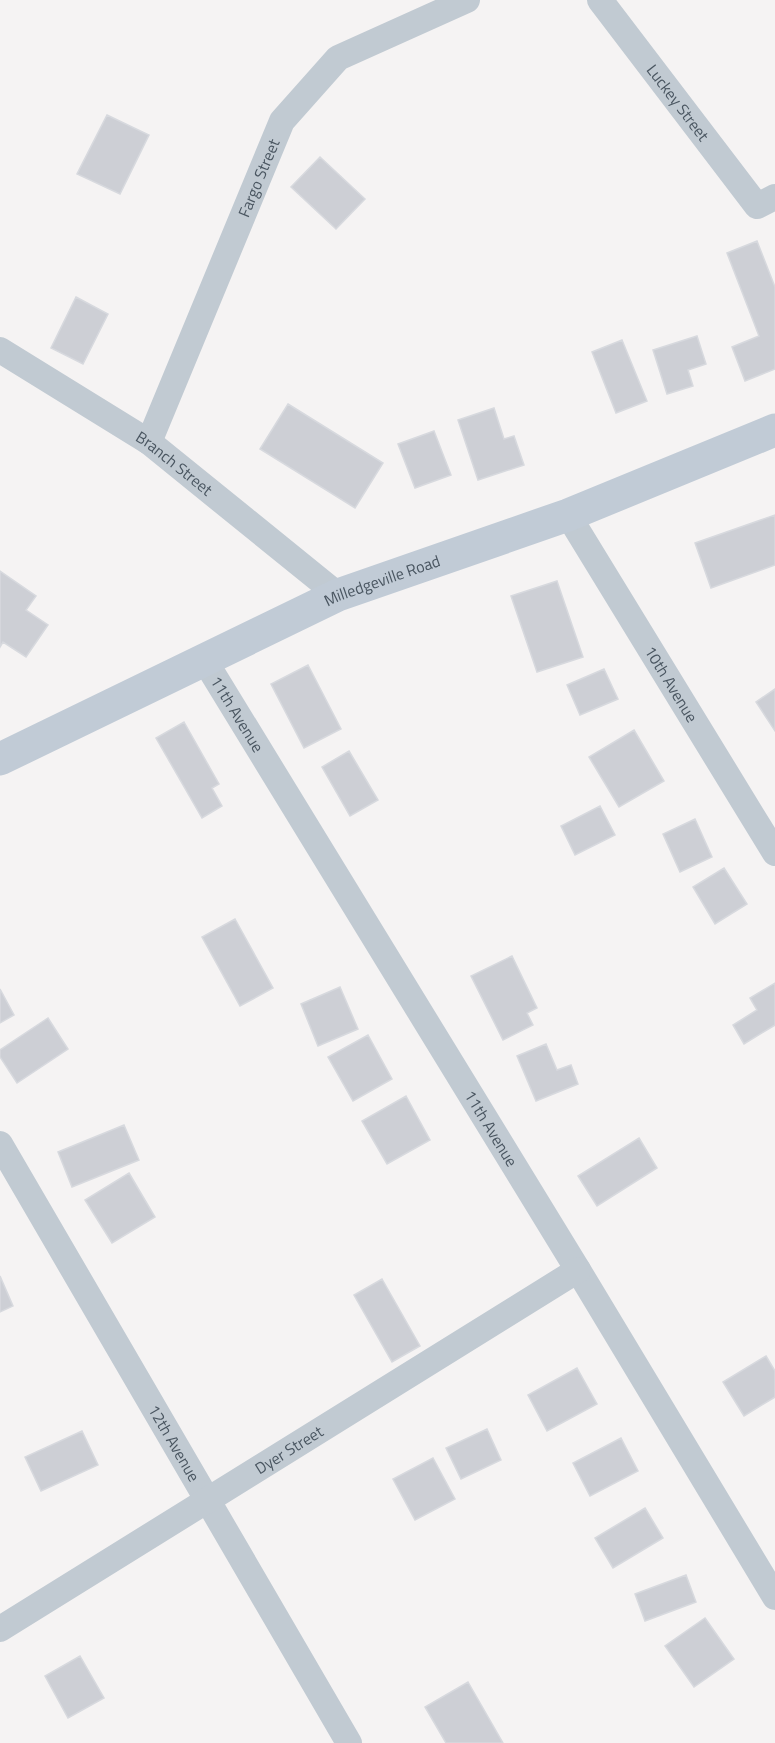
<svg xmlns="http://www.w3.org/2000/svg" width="775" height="1743" font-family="'Titillium Web',sans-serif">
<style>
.building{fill:#cdcfd5;stroke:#d7d9de;stroke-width:1.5}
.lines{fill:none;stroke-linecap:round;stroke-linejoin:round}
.street{stroke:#c1cad2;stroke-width:26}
.secondary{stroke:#c1cbd6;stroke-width:33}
.labels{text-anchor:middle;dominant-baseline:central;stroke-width:6;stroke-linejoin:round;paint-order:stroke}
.street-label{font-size:16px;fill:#4a5661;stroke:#fff}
</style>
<rect width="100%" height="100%" fill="#f5f3f3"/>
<!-- building -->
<path class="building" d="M107 115 149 135 120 194 77 174Z
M320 157 365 199 336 229 291 187Z
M757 241 775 287V369L745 381 732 347 759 336 727 253Z
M76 297 108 314 83 364 51 348Z
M697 336 706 364 688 370 693 386 667 394 653 350Z
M622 340 647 401 616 413 592 352Z
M288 404 383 463 355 508 260 449Z
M494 408 504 439 514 436 524 465 478 480 458 420Z
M434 431 451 475 415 488 398 444Z
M775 515V565L711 588 695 543Z
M0 571 36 596 26 610 48 625 26 657 3 642 0 647Z
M557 581 583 657 537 672 511 596Z
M308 665 341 729 304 748 271 684Z
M604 669 618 699 580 715 567 685Z
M775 689V731L756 702Z
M184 722 219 784 212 788 222 806 202 818 156 738Z
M634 730 664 781 619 807 589 757Z
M349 751 378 800 350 816 322 767Z
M600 806 615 835 575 855 561 826Z
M695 819 712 857 680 872 663 834Z
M724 868 747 904 715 924 693 887Z
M235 919 273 988 240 1006 202 937Z
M512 956 537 1008 527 1013 533 1025 503 1040 471 976Z
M775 983V1025L744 1044 733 1025 757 1010 750 998Z
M340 987 358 1029 318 1046 301 1004Z
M0 989 14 1015 0 1023Z
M48 1018 68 1049 17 1083 0 1057V1050Z
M368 1035 392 1079 353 1101 328 1057Z
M546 1044 557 1070 571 1065 578 1084 536 1101 517 1056Z
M406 1096 430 1140 387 1164 362 1121Z
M124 1125 139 1160 72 1187 58 1152Z
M639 1138 657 1168 597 1206 578 1176Z
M129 1173 155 1217 112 1243 85 1200Z
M0 1276 13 1306 0 1312Z
M382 1279 420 1346 392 1362 354 1295Z
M766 1356 775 1371V1397L744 1416 723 1382Z
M577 1368 597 1404 547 1431 528 1395Z
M487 1429 501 1460 461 1479 446 1448Z
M82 1431 98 1465 41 1491 25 1457Z
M621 1438 638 1471 590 1496 573 1463Z
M433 1458 455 1499 415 1520 393 1479Z
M645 1508 663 1538 613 1568 595 1538Z
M686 1575 696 1602 645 1621 635 1594Z
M705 1618 734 1659 694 1687 665 1646Z
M80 1656 104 1698 68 1718 45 1676Z
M468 1682 503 1743H446L425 1707Z"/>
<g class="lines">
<!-- street -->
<g class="street">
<path id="s1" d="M600 0 757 206 775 197"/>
<path id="s2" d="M0 350 149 442 338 595"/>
<path id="s3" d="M149 442 282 121 338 58 467 0"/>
<path id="s4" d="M568 515 775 853"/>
<path id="s5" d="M205 661 578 1270 775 1597"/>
<path id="s6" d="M0 1144 349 1743"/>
<path id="s7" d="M0 1629 578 1270"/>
</g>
<!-- secondary -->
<path class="secondary" id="s8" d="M0 759 338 595 568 515 775 430"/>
</g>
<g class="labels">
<!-- street labels -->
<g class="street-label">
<text stroke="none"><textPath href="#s1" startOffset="129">Luckey Street</textPath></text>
<text stroke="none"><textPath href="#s3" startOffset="286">Fargo Street</textPath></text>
<text stroke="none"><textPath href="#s2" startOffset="208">Branch Street</textPath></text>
<text stroke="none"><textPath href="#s8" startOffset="422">Milledgeville Road</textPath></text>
<text stroke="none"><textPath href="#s4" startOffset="198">10th Avenue</textPath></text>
<text stroke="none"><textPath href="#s5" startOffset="62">11th Avenue</textPath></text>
<text stroke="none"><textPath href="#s5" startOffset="548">11th Avenue</textPath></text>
<text stroke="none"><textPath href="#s6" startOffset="346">12th Avenue</textPath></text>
<text stroke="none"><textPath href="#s7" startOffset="340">Dyer Street</textPath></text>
</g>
</g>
</svg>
